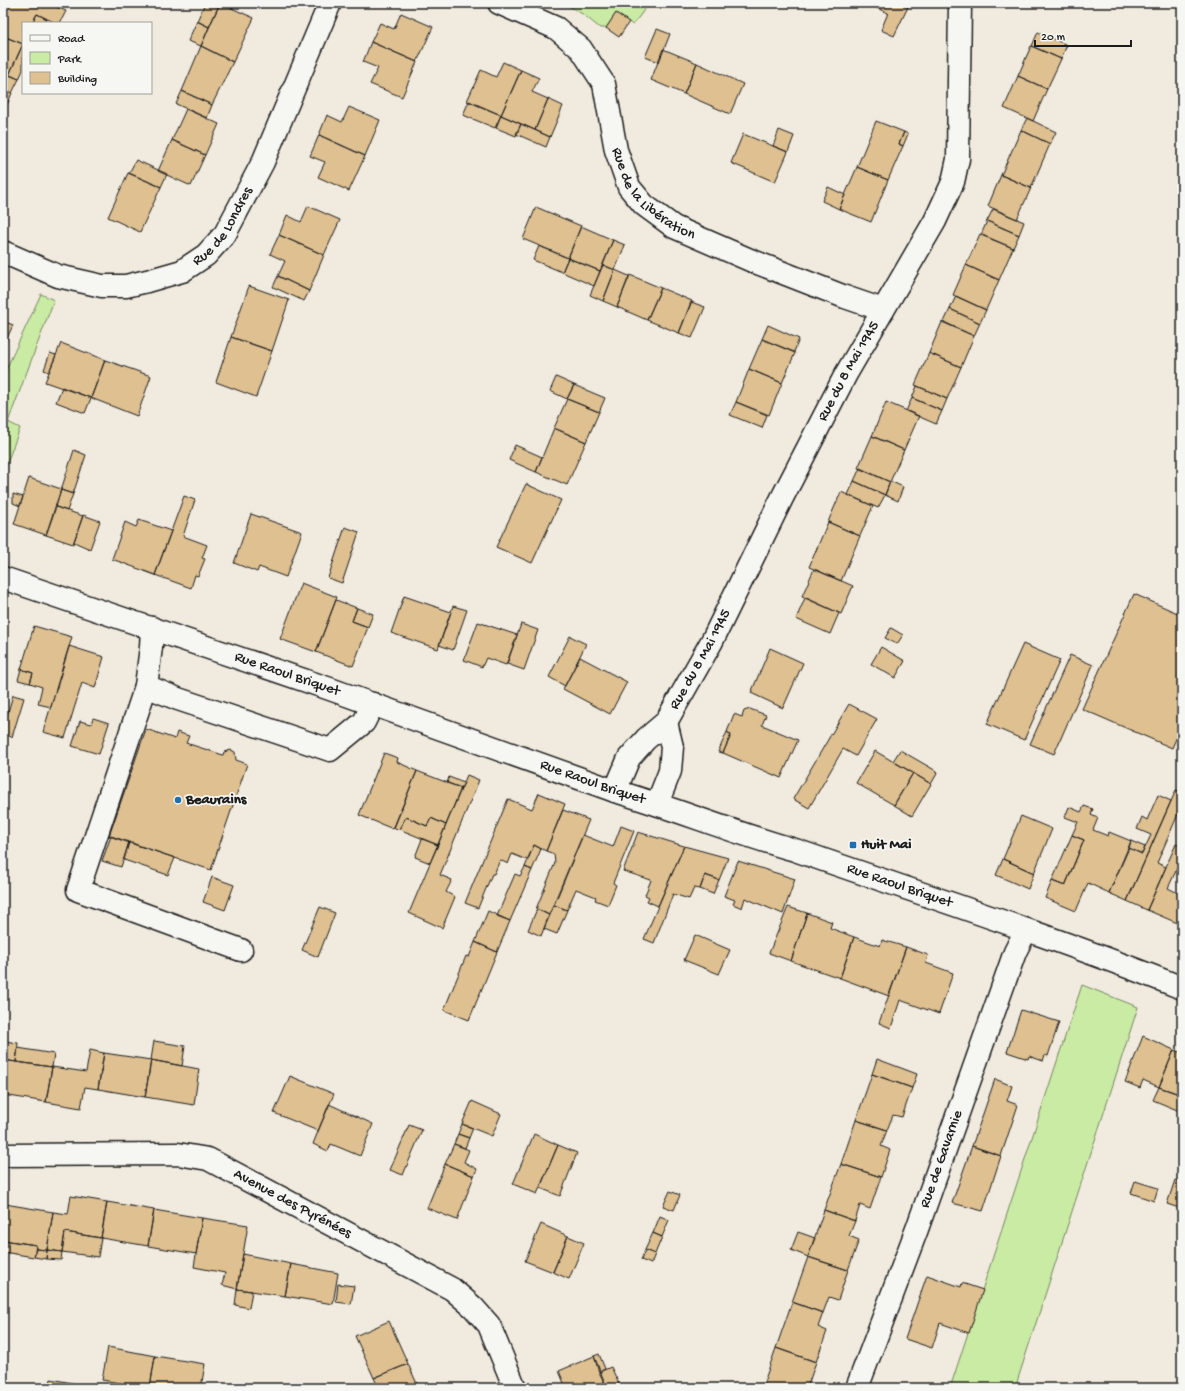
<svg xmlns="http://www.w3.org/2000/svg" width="1185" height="1391" font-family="'Gochi Hand',sans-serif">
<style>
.green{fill:#caeba3;stroke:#738460}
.building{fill:#dec091;stroke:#1c1c1c}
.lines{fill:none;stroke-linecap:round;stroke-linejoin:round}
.minor-casing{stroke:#1c1c1c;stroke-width:25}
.major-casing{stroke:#1c1c1c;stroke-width:25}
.minor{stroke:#f6f6f2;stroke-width:22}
.major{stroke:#f6f6f2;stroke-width:22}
.poi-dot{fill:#1f6fb2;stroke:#f6f6f2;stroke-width:1.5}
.labels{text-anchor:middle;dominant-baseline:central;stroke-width:3.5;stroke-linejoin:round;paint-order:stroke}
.street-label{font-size:15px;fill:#1c1c1c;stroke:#f6f6f2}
.poi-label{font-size:15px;font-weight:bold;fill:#1c1c1c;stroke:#f6f6f2;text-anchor:start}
</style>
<rect width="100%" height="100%" fill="#f1ebdf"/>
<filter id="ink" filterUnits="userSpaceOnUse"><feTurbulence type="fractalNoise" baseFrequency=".025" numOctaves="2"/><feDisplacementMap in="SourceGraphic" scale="8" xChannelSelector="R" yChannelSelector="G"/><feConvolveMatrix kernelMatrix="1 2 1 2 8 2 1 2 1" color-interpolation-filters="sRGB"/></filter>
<g filter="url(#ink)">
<!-- green -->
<path class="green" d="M564 3H649L633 25 616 13 606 28H600L584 15Z
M41 294 54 300 8 422 20 428 3 474V376Z
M1082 985 1138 1007 1015 1388H950Z"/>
<!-- building -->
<path class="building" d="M3 3H47L66 11 60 23H56L37 14 32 23H23V44L3 36Z
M205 3H220L209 27 197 21Z
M220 3 254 18 233 62 201 46Z
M866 3H900L908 7 894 36 881 30 888 13Z
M401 13 433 27 417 62 371 42 380 23 394 29Z
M616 13 629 22 619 37 606 28Z
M37 14 47 19 45 23H32Z
M197 21 209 27 201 46 188 41Z
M657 29 670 34 659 62 645 57Z
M1038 32 1067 45 1061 59 1032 46Z
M3 36 23 44 9 75 3 72Z
M371 42 417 62 402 97 370 84 378 68 363 62Z
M23 44V70L19 79 9 75Z
M201 46 233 62 212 105 182 91Z
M1031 46 1061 59 1047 89 1018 76Z
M663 49 697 63 684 94 651 80Z
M503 62 521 70 501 115 467 101 481 70 496 77Z
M697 63 743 84 730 114 684 94Z
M521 70 539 78 532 92 548 99 535 130 501 115Z
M3 72 19 79 12 93 3 89Z
M1018 76 1047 89 1033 121 1004 108Z
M3 89 12 93 7 105 3 103Z
M182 91 212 105 207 118 176 104Z
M548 99 563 106 550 137 535 130Z
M469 101 501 115 495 128 463 115Z
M349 107 380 120 365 156 319 135 327 115 342 122Z
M186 109 219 124 205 155 172 140Z
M501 115 521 124 516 136 496 128Z
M1027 118 1056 132 1050 144 1021 130Z
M876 121 904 132 899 144 903 146 888 180 857 167Z
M521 124 550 137 546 147 516 134Z
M779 130 794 136 788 152 773 146Z
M1021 130 1050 144 1031 188 1001 175Z
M904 132 908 134 903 146 899 144Z
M743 134 788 152 775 182 731 163Z
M319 135 365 156 349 191 318 177 325 162 310 156Z
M172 140 205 155 191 186 158 171Z
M136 160 167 174 161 187 129 173Z
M857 167 888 180 871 222 839 209Z
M128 173 161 187 140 232 108 217Z
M1001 175 1031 188 1017 219 988 206Z
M828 187 845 195 839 209 822 201Z
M308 206 340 220 324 255 279 235 287 215 301 222Z
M536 207 581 226 568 258 523 239Z
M993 209 1024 222 1019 235 987 221Z
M987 221 1019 235 1013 248 981 235Z
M581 226 613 240 600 271 568 258Z
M980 234 1013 248 999 280 966 265Z
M279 235 324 255 309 291 278 276 285 261 270 254Z
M613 240 625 245 615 270 603 265Z
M539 246 568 258 562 272 533 260Z
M568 258 600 271 594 286 562 272Z
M603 265 615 270 603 301 590 295Z
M966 265 999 280 986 310 953 295Z
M615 270 629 276 617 307 603 301Z
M630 275 661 288 647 320 617 307Z
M278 276 309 291 304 301 273 287Z
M249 286 289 300 272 351 231 337Z
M661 288 692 301 679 333 647 320Z
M956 296 986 310 980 323 950 309Z
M691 302 705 307 692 338 679 333Z
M950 309 980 323 974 336 944 322Z
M3 321 13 325 3 347Z
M942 322 974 336 961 367 929 353Z
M768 325 799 339 794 352 762 339Z
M231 337 272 351 256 397 216 382Z
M762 339 795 353 782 383 749 369Z
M61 343 105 360 91 398 45 382Z
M50 353 56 355 49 372 44 370Z
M929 353 961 367 947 399 915 385Z
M105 360 151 376 137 416 91 398Z
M749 369 782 383 769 415 736 402Z
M556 377 574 385 567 399 550 391Z
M574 385 605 398 599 412 567 399Z
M917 386 947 399 942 411 912 398Z
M62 387 91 398 85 413 56 402Z
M912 398 942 411 936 424 906 411Z
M567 399 599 412 586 442 554 428Z
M736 402 767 415 762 428 730 415Z
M886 402 919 416 904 450 872 436Z
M554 428 586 442 567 485 536 472Z
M872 436 904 450 890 482 858 468Z
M515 445 542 457 536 472 509 460Z
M74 450 86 455 73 494 61 490Z
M860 468 890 482 885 495 854 481Z
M29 478 61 489 46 535 14 524Z
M854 481 885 495 878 508 848 495Z
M890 481 903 487 898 501 885 495Z
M526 484 561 500 532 563 496 547Z
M61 490 73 494 67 511 56 507Z
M841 492 873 506 860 536 828 522Z
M13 494 23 497 20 506 13 503Z
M184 496 195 500 183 536 207 545 202 558 205 559 198 576 195 575 191 588 155 575Z
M56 507 83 516 73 544 46 535Z
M251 514 302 532 286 577 259 567 257 572 234 563Z
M83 515 100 521 90 549 74 542Z
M139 520 171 531 155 575 112 559 125 522 136 527Z
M828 522 860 536 841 581 809 567Z
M345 527 359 532 342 583 328 578Z
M814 569 853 586 841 614 802 596Z
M301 583 337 597 316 652 280 639Z
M1134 594 1182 615V725L1172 748 1082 709Z
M404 596 451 612 438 649 391 633Z
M805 598 839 613 830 634 796 619Z
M336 600 357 608 352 621 368 627 353 666 316 652Z
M453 606 467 610 453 650 439 645Z
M357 608 373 614 368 627 352 621Z
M478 622 517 635 506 665 486 658 482 667 464 660Z
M521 624 538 630 524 670 507 664Z
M34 626 72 637 51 707 38 704 42 687 30 683 33 673 21 669Z
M891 628 903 635 897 644 885 638Z
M570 636 586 644 565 686 549 677Z
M1023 644 1060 660 1024 740 987 724Z
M69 646 104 657 95 688 82 683 65 738 43 732Z
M881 647 905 661 895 678 871 664Z
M770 648 803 663 783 708 751 693Z
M1070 655 1093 665 1054 754 1030 744Z
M580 657 627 682 610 714 563 689Z
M21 669 33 673 30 683 18 680Z
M13 695 24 698 12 737 3 734V729Z
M849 704 877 719 856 756 843 749 809 808 793 799Z
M750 709 766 715 762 725 798 740 781 778 723 753 731 735 727 732 734 714 742 717 744 711Z
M93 718 109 723 99 754 72 746 80 721 91 724Z
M146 729 175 739 177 732 189 736 186 743 223 755 224 752 231 750 235 752 236 760 247 764 211 870 109 836Z
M727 732 731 735 723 753 718 752Z
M900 750 938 772 931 784 893 761Z
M875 751 913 773 894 805 856 783Z
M384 753 398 758 397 762 417 771 393 829 359 815Z
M417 771 461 788 446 825 431 818 427 826 406 817 399 829 394 828Z
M913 773 931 784 912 816 894 805Z
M467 775 479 780 440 875 452 880 446 892 455 897 442 928 409 913Z
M449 777 464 783 461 788 447 783Z
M1176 790 1182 792V805L1157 863 1166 867 1147 910 1127 901Z
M539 793 565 804 546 851 534 845 527 860 512 854 508 864 500 860 494 874H492L478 908 465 903 508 799 532 809Z
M1158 795 1171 801 1127 901 1109 893 1129 848 1142 854 1151 835 1137 829 1142 817 1147 820Z
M1084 806 1093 809 1091 815 1098 818 1093 830 1108 836 1109 832 1131 841 1109 893 1088 883 1076 911 1045 898 1052 881 1065 886 1084 840 1072 835 1078 822 1065 817 1069 807 1081 812Z
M563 810 589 820 549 915 536 909 555 863 554 854 546 851Z
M1021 816 1052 829 1034 873 1003 859Z
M406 817 427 826 431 818 446 825 438 845 399 829Z
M621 826 634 831 613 883 616 885 608 905 595 900 596 897 576 889 567 910 554 905 583 835 613 847Z
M638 832 684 846 658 906 647 901 649 897 645 895 651 880 623 871Z
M1072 835 1084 840 1065 886 1052 881Z
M111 836 129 842 121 867 102 861Z
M422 839 438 845 430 863 415 857Z
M1131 841 1145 847 1142 854 1129 848Z
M129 842 175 858 168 875 124 860Z
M1176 844 1182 847V858L1168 888 1182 895V925L1147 910Z
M534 845 541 849 532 870 525 867Z
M684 846 728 858 719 880 705 875 700 889 694 888 689 899 673 894 654 943 644 939Z
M1003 859 1034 873 1028 889 996 875Z
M738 861 795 879 783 914 745 898 742 908 733 904 735 900 724 896Z
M525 867 532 870 510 921 497 916 515 874 520 876Z
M705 875 719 880 713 894 700 889Z
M212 877 234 885 225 910 203 902Z
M554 905 567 910 557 934 544 929Z
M320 907 335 913 318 957 302 950Z
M788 907 807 913 791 961 769 953Z
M537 909 549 915 541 936 528 930Z
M488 911 510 921 497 952 475 942Z
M807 913 832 922 830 928 854 937 840 978 791 961Z
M695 935 730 950 719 974 684 960Z
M854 937 880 946 882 940 906 947 889 996 840 978Z
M475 942 497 952 469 1020 444 1010 466 956 469 957Z
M906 947 928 955 926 963 953 973 939 1014 900 1000 891 1028 879 1023Z
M1021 1010 1059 1022 1048 1056 1045 1055 1043 1061 1029 1056 1028 1059 1007 1052Z
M1143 1036 1174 1050 1159 1087 1143 1080 1140 1088 1125 1082Z
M5 1041 18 1043 16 1062 3 1060Z
M154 1041 185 1046 182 1066 151 1060Z
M18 1048 54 1054 52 1067 16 1062Z
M90 1050 104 1053 98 1089 85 1087 81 1108 46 1102 52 1067 86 1072Z
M1174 1050 1182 1053V1095L1159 1087Z
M104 1053 151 1060 145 1097 98 1089Z
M877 1059 917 1074 912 1088 872 1074Z
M3 1060 52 1067 46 1102 3 1095Z
M151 1060 199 1069 194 1105 145 1097Z
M872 1074 912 1088 902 1117 893 1115 887 1130 856 1120Z
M290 1076 334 1094 318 1131 274 1113Z
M995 1079 1012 1086 1007 1101 1018 1105 1001 1156 972 1146Z
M1159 1087 1182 1095V1112L1153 1100Z
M472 1101 501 1114 492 1136 462 1124Z
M329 1104 373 1124 360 1156 331 1144 328 1151 313 1144Z
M856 1120 887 1130 881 1146 890 1150 881 1177 841 1164Z
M462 1124 473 1128 469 1138 458 1134Z
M409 1125 422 1130 403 1175 390 1170Z
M458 1134 469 1138 465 1148 454 1144Z
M534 1134 558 1145 537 1194 513 1184Z
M454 1144 469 1150 464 1162 477 1169 474 1176 445 1164Z
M558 1145 577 1153 560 1196 540 1188Z
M972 1146 1001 1156 983 1211 952 1203Z
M445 1164 474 1176 457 1220 427 1208Z
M841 1164 881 1177 870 1209 860 1205 855 1221 824 1210Z
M1175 1180 1182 1182V1209L1167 1204Z
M1135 1181 1158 1188 1154 1201 1131 1193Z
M670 1191 680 1195 674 1210 663 1206Z
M71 1196 107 1202 101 1238 65 1232 62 1252 47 1250 53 1212 68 1214Z
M107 1202 154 1210 148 1246 101 1238Z
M5 1204 53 1212 47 1250 36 1249V1245L3 1240V1218Z
M154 1210 202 1218 196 1254 148 1246Z
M824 1210 855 1221 849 1236 859 1240 848 1270 808 1257Z
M660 1216 669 1220 662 1237 653 1233Z
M202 1218 248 1225 237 1289 222 1285 225 1273 194 1267Z
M541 1224 568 1236 553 1272 525 1261Z
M65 1232 101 1238 98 1257 62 1252Z
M798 1232 815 1238 808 1257 791 1250Z
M653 1233 662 1237 655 1254 645 1250Z
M568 1236 584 1243 569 1279 553 1272Z
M3 1240 36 1245 34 1257 3 1252Z
M36 1249 47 1250 46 1259 34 1257Z
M47 1250 62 1252 61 1260 46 1259Z
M645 1250 655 1254 651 1264 641 1260Z
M243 1254 291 1264 285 1296 237 1289Z
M808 1257 848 1270 838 1300 829 1297 823 1313 792 1302Z
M291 1264 338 1273 333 1304 285 1296Z
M927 1275 961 1287 962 1283 983 1290 969 1333 940 1323 932 1348 905 1339Z
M338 1284 354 1286 351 1304 336 1302Z
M237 1289 252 1291 249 1308 235 1305Z
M792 1302 823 1313 818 1327 827 1331 816 1362 776 1348Z
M389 1321 408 1364 374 1378 355 1336Z
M108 1347 155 1356 150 1388 102 1380Z
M776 1348 816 1362 807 1388H762Z
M599 1354 605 1369 599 1372 594 1356Z
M155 1356 205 1364 201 1388H150Z
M594 1356 607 1388H566L559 1371Z
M408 1364 419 1388H379L374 1378Z
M611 1367 621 1388H607L599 1372Z
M51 1379 83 1385V1388H49Z"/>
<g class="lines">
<!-- minor casing -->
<g class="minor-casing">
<g id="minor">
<path id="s1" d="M499 3 556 28 581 49 604 84 616 150 629 187 644 205 674 227 750 260 845 297 883 310"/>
<path id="s2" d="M3 252 58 276 102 286H126L147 281 182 271 206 255 225 234 263 162 330 3"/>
<path d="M152 628 151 647 146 686 178 699 330 750 364 722 373 704"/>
<path d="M146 686 78 890 241 950"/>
<path id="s3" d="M615 791 629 758 646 739 666 722 712 641 782 498 846 374 935 221 953 182 958 159 960 3"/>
<path d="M657 804 670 771 672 747 666 722"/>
<path id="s4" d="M3 1155 178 1154 208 1159 452 1289 473 1307 489 1325 515 1388"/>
<path id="s5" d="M857 1388 917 1229 1015 952 1026 930"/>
</g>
</g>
<!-- major casing -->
<g class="major-casing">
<g id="major">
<path id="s6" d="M3 578 330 689 615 791C676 809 734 833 795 850 924 895 1055 937 1182 988"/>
</g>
</g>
<!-- minor -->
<use href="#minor" class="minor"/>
<!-- major -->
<use href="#major" class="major"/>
</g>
</g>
<!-- markers -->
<g class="poi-dot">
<circle cx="178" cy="800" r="4"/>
<rect x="849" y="841" width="8" height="8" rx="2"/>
</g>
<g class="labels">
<!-- street labels -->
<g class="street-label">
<text stroke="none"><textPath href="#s1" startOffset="264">Rue de la Libération</textPath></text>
<text stroke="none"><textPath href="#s2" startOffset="249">Rue de Londres</textPath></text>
<text stroke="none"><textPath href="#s3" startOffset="483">Rue du 8 Mai 1945</textPath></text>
<text stroke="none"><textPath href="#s3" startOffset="159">Rue du 8 Mai 1945</textPath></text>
<text stroke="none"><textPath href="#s6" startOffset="300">Rue Raoul Briquet</textPath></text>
<text stroke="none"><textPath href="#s6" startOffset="624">Rue Raoul Briquet</textPath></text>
<text stroke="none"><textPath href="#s6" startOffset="948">Rue Raoul Briquet</textPath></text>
<text stroke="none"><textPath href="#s5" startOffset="244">Rue de Gavarnie</textPath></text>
<text stroke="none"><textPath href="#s4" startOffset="301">Avenue des Pyrénées</textPath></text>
</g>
<!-- poi labels -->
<g class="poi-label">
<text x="186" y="800">Beaurains</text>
<text x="861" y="845">Huit Mai</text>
</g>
</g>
<!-- margin -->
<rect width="1185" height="1391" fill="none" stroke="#f6f6f2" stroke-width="16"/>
<rect x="8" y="8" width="1169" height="1375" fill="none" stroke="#1c1c1c" stroke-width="1.5" filter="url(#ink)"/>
<!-- legend -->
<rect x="22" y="22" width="130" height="72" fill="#f6f6f2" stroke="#9f9f9c"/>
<rect x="30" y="35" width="20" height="6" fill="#f6f6f2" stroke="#9f9f9c"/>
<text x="58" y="42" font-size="12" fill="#1c1c1c">Road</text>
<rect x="30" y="52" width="20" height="12" fill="#caeba3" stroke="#9f9f9c"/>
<text x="58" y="62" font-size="12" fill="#1c1c1c">Park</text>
<rect x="30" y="72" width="20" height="12" fill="#dec091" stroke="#9f9f9c"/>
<text x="58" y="82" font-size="12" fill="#1c1c1c">Building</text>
<!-- scale -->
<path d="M1035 40v6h96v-6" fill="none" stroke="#1c1c1c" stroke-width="2"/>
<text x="1041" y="40" font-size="12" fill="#1c1c1c" stroke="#f6f6f2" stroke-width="3" paint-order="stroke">20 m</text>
</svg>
